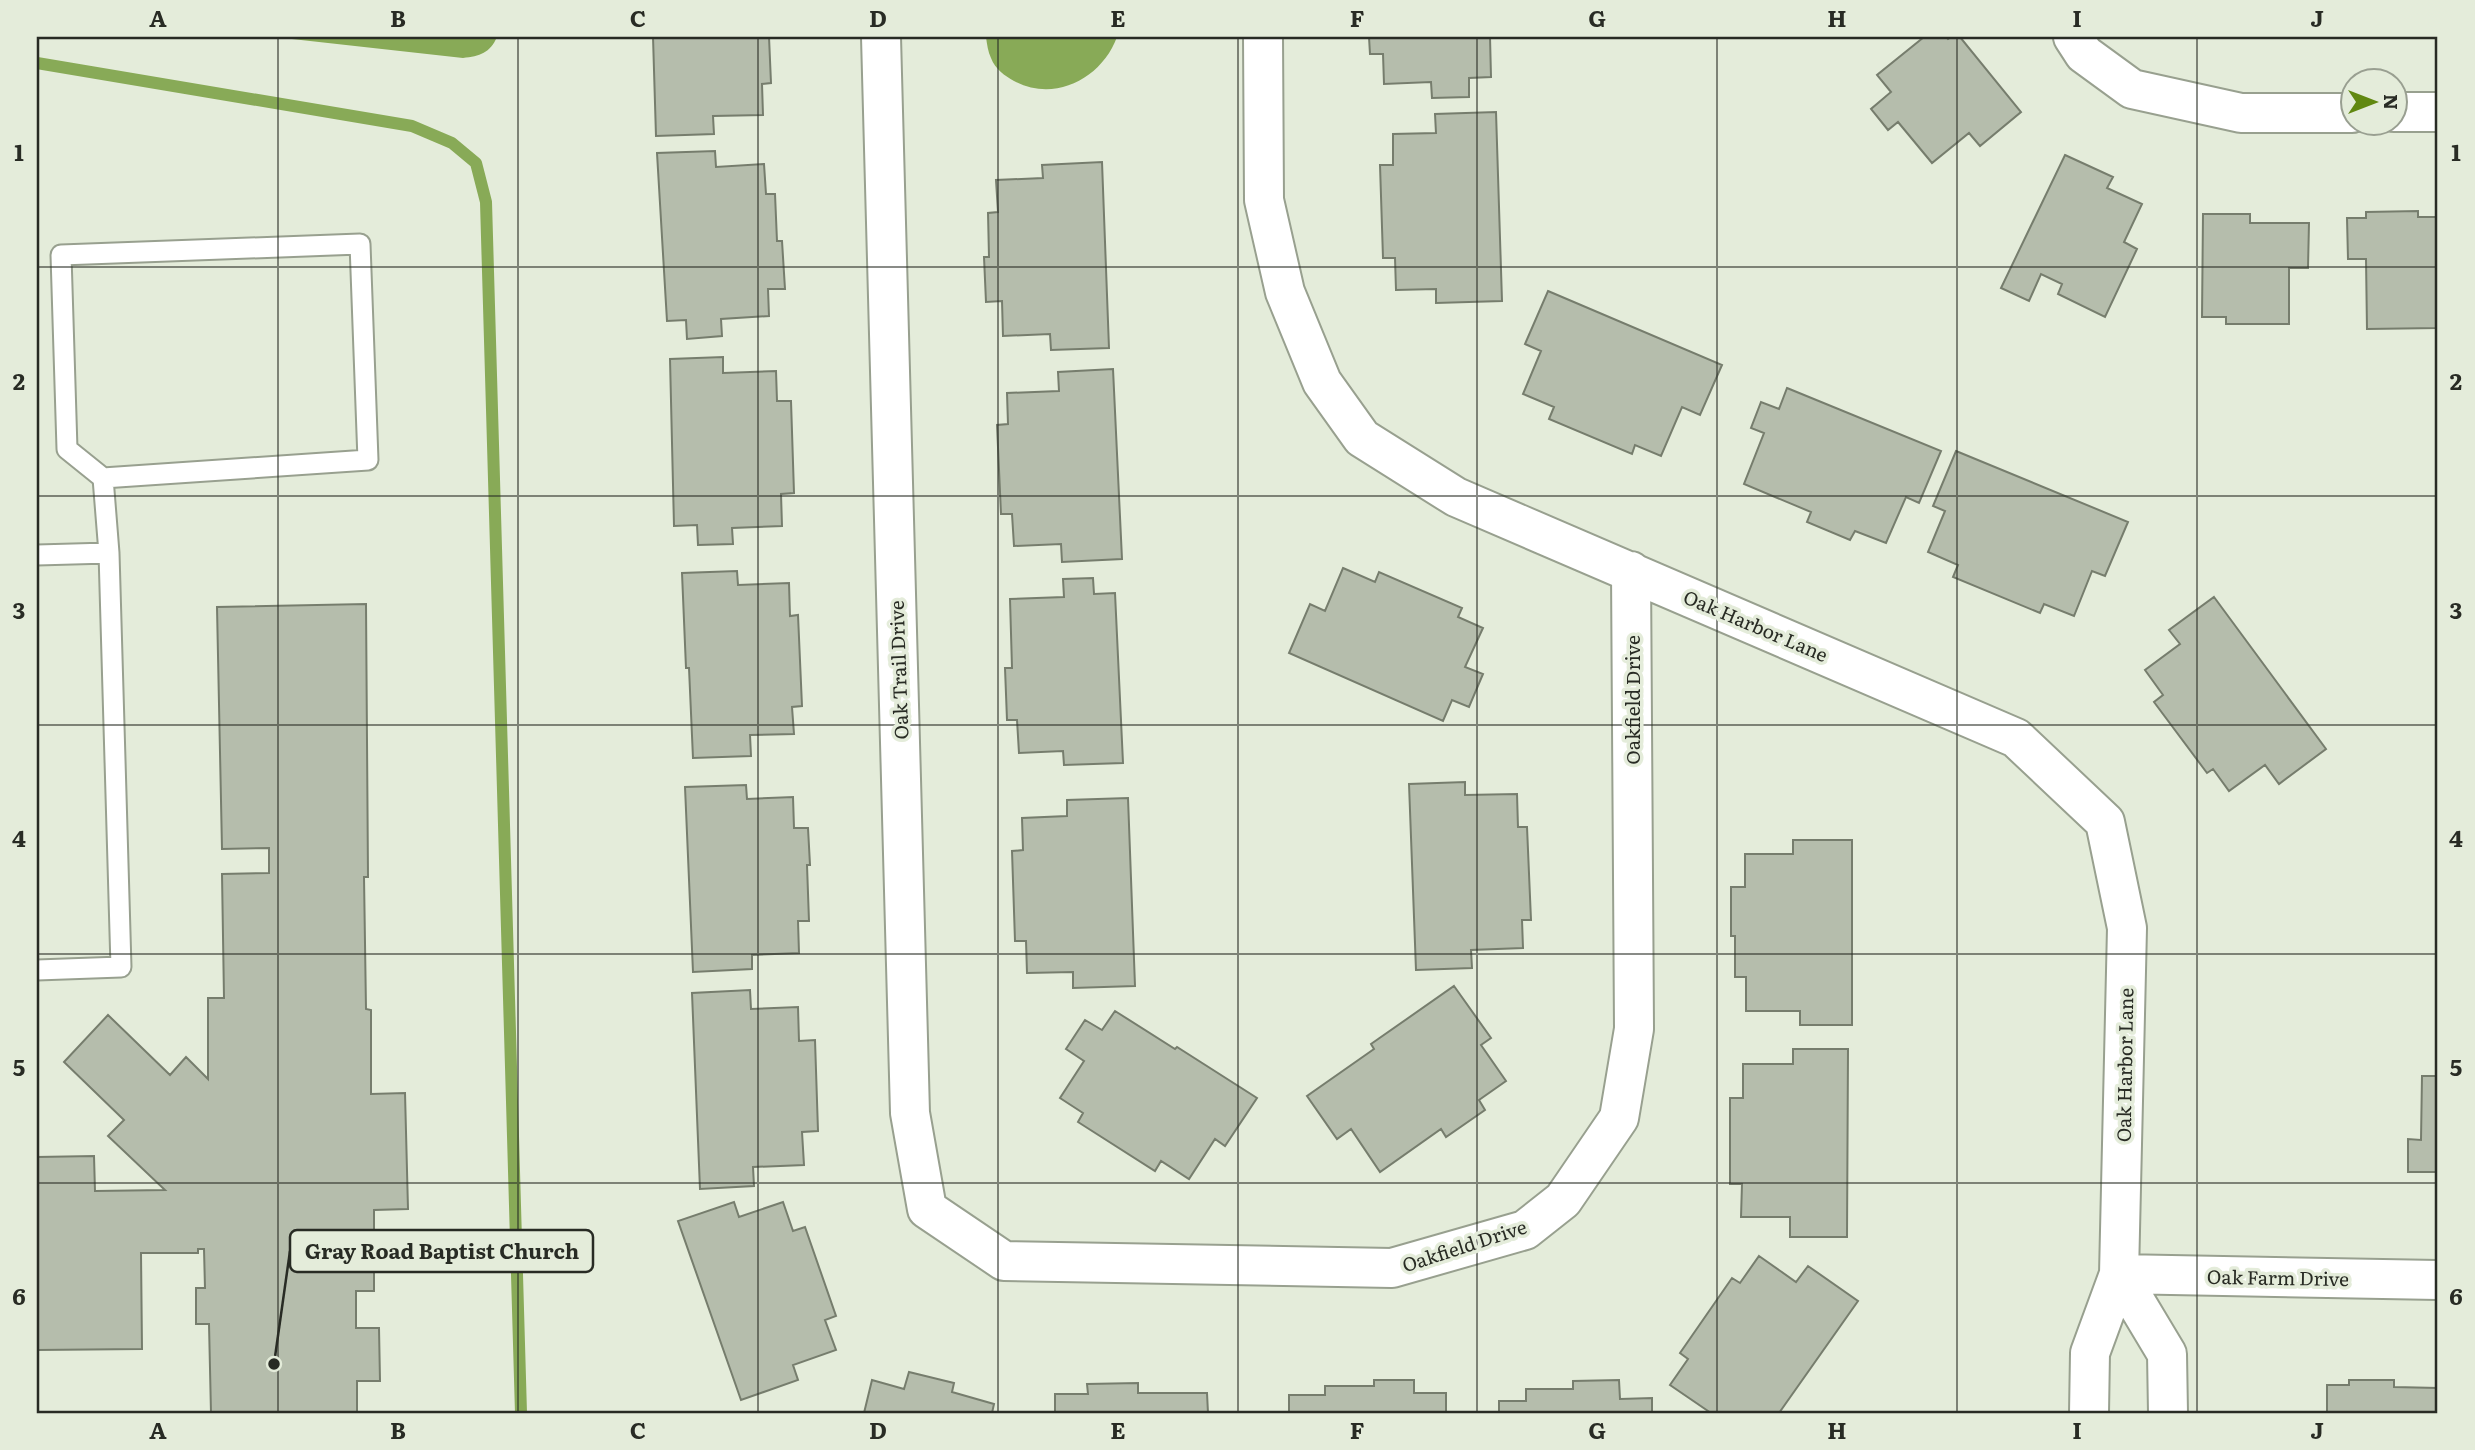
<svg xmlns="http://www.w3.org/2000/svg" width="2475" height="1450" font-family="Literata,serif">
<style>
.water{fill:#88aa57}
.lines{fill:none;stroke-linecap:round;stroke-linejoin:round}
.stream{stroke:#88aa57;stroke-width:12}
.building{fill:#b5bdac;stroke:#767d6d;stroke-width:2}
.service-casing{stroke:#98a08f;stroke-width:23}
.minor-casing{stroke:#98a08f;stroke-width:42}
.service{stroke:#fff;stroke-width:19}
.minor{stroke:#fff;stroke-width:38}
.grid{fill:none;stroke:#282b24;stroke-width:2;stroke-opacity:0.55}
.labels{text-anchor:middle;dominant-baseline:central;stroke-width:7;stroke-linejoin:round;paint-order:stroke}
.street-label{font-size:19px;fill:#282b24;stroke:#e4ecda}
.leader{fill:none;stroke:#282b24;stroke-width:2.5}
.callout-dot{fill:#282b24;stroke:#e4ecda;stroke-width:2.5}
.callout{fill:#e4ecda;stroke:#282b24;stroke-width:2.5}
.callout-label{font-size:21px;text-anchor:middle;font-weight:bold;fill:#282b24}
.neatline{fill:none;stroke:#282b24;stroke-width:2.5}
.grid-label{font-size:23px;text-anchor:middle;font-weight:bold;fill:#282b24}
</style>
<rect width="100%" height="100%" fill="#e4ecda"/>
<!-- water -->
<path class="water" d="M274 37H497C490 53 480 56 463 58Z
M986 37H1117C1102 78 1055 103 1014 81 1005 76 995 69 991 58 988 52 987 44 986 37Z"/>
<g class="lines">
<!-- stream -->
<path class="stream" d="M37 63 412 126 452 143 476 163 486 202 521 1413"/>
</g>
<!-- building -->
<path class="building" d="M653 37H769L771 83 762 84 763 115 713 116 714 134 656 136Z
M1369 37H1490L1491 77 1469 78V97L1432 98 1431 82 1384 84 1383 54H1370Z
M1924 37H1946L1948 39 1951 37H1960L2021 112 1980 146 1969 133 1932 163 1898 122 1888 130 1871 109 1891 92 1877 75Z
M1496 112 1502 301 1436 303V289L1396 290 1395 258H1383L1380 165H1393V134L1436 133 1435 114Z
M715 151 716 167 764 164 766 194H775L777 241H782L785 289H768L769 316 721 319 722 336 687 339 686 320 667 321 657 153Z
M2065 155 2113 177 2107 188 2142 204 2124 242 2137 249 2105 317 2058 294 2062 284 2041 274 2029 301 2001 288Z
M1102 162 1109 348 1051 350 1050 334 1003 336 1002 301 986 302 984 257H989L988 213 998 212 996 180 1043 178 1042 165Z
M2418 211V217H2438V328L2367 329 2366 259H2348L2347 218H2366V212Z
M2203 214H2250V223H2309L2308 268H2289V324H2226V317H2202Z
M1548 291 1722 365 1700 415 1682 407 1661 456 1635 445 1632 454 1549 419 1554 407 1523 394 1541 351 1525 344Z
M723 357V373L776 371 777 401H791L794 493 781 494 782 526 732 528 733 544 698 545 697 525 674 526 670 359Z
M1113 369 1122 559 1062 562 1061 544 1014 546 1012 514H1001L997 425 1008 424 1007 393 1059 391 1058 372Z
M1787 388 1941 451 1919 503 1906 497 1886 543 1855 531 1850 540 1807 522 1811 512 1744 484 1764 433 1751 428 1761 402 1779 409Z
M1956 451 2128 522 2105 576 2092 571 2074 616 2044 604 2040 613 1953 577 1958 565 1928 552 1945 511 1933 506Z
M1343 568 1375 582 1379 572 1462 608 1458 617 1483 628 1465 667 1483 674 1469 707 1452 700 1443 721 1289 653 1310 604 1325 611Z
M737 571 738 585 789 583 790 616 798 615 802 706 792 707 794 734 750 735 751 756 693 758 689 668H686L682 573Z
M1093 578 1094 594 1115 593 1123 763 1064 765 1063 751 1019 753 1017 720H1007L1005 668H1012L1010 599 1064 597 1063 579Z
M2214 597 2326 749 2279 784 2265 765 2229 791 2213 769 2207 773 2154 702 2163 695 2145 670 2180 644 2169 630Z
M366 604 368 877H364L366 1009 371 1010V1094L405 1093 408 1209 374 1210V1291H356V1328H379L380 1381H357V1413H211L209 1324H196V1288H205L204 1249H198V1253H141L142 1349 37 1350V1157L94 1156 95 1191 165 1190 108 1136 124 1120 64 1062 108 1015 170 1075 186 1057 208 1079V998H224L222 874 269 873V848L222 849 217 607Z
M1465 782V795L1517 794 1518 827H1527L1531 920H1522L1523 948 1471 950 1472 968 1416 970 1409 784Z
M746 785 747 799 793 797 794 828H808L810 865H807L809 921H798L799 953 752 955V969L693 972 685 787Z
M1128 798 1135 986 1073 988V972L1027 973 1026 941H1015L1012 851 1023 850 1022 818 1067 816V800Z
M1793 840H1852V1025H1800V1011H1746V977H1735V936H1731V887H1745V854H1793Z
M1454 986 1491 1038 1481 1045 1506 1081 1479 1100 1485 1110 1446 1137 1441 1129 1380 1172 1351 1129 1337 1139 1307 1096 1374 1049 1371 1044Z
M750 990 751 1009 798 1007 799 1041 815 1040 818 1131 802 1132 804 1165 753 1167 754 1186 700 1189 692 993Z
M1115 1011 1175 1049 1177 1047 1257 1098 1225 1146 1215 1139 1189 1179 1161 1161 1155 1171 1078 1122 1083 1113 1060 1098 1084 1061 1066 1049 1085 1020 1102 1030Z
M1793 1049H1848L1847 1237H1790V1217H1741L1742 1184H1730V1098H1743V1064H1793Z
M2422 1076H2438V1172H2408V1139L2421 1140Z
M734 1202 739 1217 783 1202 793 1231 805 1227 836 1316 825 1320 836 1350 793 1365 798 1380 741 1400 678 1221Z
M1759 1256 1796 1282 1808 1266 1858 1301 1779 1413H1711L1670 1385 1688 1359 1680 1353 1732 1278 1740 1283Z
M909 1372 954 1383 952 1392 994 1404 992 1413H995H864L872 1380 904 1389Z
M1374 1380H1414V1393H1446V1413H1289V1395H1325V1386H1374Z
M1619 1380 1620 1399 1652 1398V1413H1499V1401H1526V1389H1573V1381Z
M2349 1380H2394V1387L2438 1388V1413H2327V1385H2349Z
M1138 1383V1393H1207L1208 1413H1055V1394H1088L1087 1384Z"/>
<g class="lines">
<!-- service casing -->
<g class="service-casing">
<path id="service" d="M37 555 109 553 103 478 67 449 61 255 360 244 368 460 103 478
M37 970 121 967 109 553"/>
</g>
<!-- minor casing -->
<g class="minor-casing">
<path id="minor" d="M881 37 910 1113 927 1209 1004 1261 1392 1268 1525 1230 1563 1200 1619 1118 1634 1029 1631 571
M1263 37 1264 200 1285 292 1322 382 1362 438 1456 497 2016 738 2105 822 2127 928 2119 1274 2438 1280
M2073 37 2084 54 2132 89 2241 113H2352
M2394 112H2438
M2089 1413 2090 1353 2119 1274 2167 1354 2168 1413"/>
</g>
<!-- service -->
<use href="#service" class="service"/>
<!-- minor -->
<use href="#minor" class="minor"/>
</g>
<!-- grid -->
<path class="grid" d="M278 37V1413M518 37V1413M758 37V1413M998 37V1413M1238 37V1413M1477 37V1413M1717 37V1413M1957 37V1413M2197 37V1413M37 267H2438M37 496H2438M37 725H2438M37 954H2438M37 1183H2438"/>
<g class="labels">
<!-- street labels -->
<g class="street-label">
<text transform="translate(1756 625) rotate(23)">Oak Harbor Lane</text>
<text transform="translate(898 670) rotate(-92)">Oak Trail Drive</text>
<text transform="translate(1632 700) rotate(-90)">Oakfield Drive</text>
<text transform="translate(2124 1065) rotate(-89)">Oak Harbor Lane</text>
<text transform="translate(1464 1245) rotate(-18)">Oakfield Drive</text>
<text transform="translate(2278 1277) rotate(1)">Oak Farm Drive</text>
</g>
</g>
<!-- callouts -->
<path class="leader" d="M274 1364L290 1251"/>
<circle class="callout-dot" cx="274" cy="1364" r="7"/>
<rect class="callout" x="290" y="1230" width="303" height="42" rx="7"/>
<g class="callout-label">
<text x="442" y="1259">Gray Road Baptist Church</text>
</g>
<!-- border -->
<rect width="2475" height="1450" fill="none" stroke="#e4ecda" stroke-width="77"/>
<!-- north arrow -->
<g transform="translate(2374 102) rotate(90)"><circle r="33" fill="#e4ecda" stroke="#999f91" stroke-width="2"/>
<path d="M0-5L12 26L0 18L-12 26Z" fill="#618811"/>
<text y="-10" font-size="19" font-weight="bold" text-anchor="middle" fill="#282b24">N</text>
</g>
<rect x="38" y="38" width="2398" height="1374" class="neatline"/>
<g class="grid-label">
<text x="158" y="27">A</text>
<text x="398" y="27">B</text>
<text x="638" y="27">C</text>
<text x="878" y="27">D</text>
<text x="1118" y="27">E</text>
<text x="1357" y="27">F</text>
<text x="1597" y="27">G</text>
<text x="1837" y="27">H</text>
<text x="2077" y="27">I</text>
<text x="2317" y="27">J</text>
<text x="19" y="161">1</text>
<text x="2456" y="161">1</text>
<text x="19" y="390">2</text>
<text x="2456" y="390">2</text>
<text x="19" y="619">3</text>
<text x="2456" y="619">3</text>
<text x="19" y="847">4</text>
<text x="2456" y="847">4</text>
<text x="19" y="1076">5</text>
<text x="2456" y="1076">5</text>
<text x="19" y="1305">6</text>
<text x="2456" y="1305">6</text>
<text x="158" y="1439">A</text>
<text x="398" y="1439">B</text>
<text x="638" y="1439">C</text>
<text x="878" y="1439">D</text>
<text x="1118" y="1439">E</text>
<text x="1357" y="1439">F</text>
<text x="1597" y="1439">G</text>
<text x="1837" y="1439">H</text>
<text x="2077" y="1439">I</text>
<text x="2317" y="1439">J</text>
</g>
</svg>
